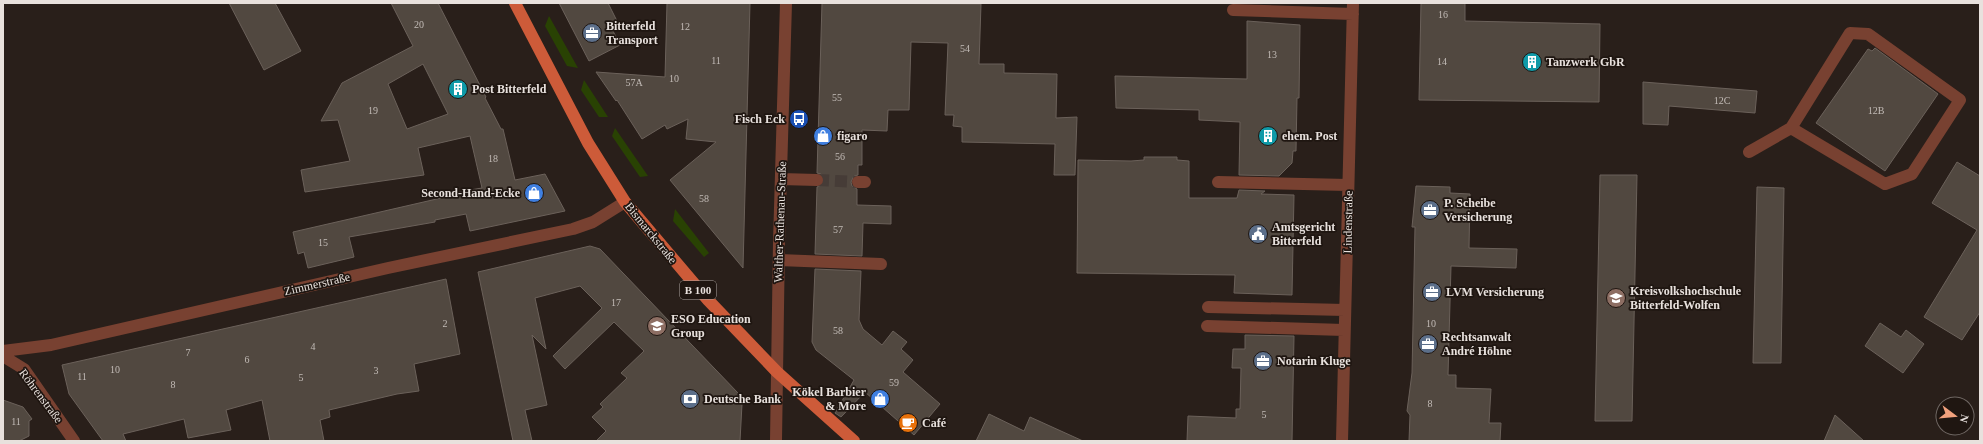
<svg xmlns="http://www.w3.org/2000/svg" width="1983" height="444" font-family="'Times New Roman',serif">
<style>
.grass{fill:#294203}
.building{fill:#514840;stroke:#6b615a;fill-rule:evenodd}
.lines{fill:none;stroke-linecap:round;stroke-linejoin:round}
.minor-tunnel{stroke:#463c37;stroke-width:12;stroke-dasharray:12 6;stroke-linecap:butt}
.minor{stroke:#784131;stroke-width:12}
.major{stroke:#cd5b39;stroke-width:12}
.labels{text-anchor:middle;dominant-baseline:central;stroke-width:3.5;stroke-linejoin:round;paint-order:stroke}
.number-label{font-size:10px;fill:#c2bbb6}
.shield{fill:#1f1611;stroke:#aca4a0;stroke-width:1}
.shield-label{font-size:11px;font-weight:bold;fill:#e8e1dd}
.poi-label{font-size:12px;font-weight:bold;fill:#e8e1dd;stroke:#1f1611;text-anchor:start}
.street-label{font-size:12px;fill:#e8e1dd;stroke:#1f1611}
</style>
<rect width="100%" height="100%" fill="#291f1a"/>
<!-- grass -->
<path class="grass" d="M549 16 578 68 567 66 545 26Z
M584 80 608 117H599L581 90Z
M615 128 648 176 640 177 612 136Z
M675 209 709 253 704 257 673 221Z"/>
<!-- building -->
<path class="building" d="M229 3H275L301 51 264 70Z
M391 3H438L486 97 485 98 501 129H503L515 180 545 174 565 211 470 231 466 214 435 220V222L349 237 354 257 308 268 304 252 298 254 293 232 441 198V195L482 188 470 136 418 148 424 175 305 192 301 170 350 161 338 120 321 121 342 83 413 46ZM423 64 448 114 407 129 388 84Z
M559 3H608L619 25 612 29 620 45 589 61Z
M667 3H750L743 268 670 180 716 142 686 139 688 119 667 129 665 125 642 139 617 100 616 101 596 72 665 77Z
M822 3 981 4 979 64H1004V73L1057 74 1056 118 1077 117 1075 175H1054L1055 144 962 142V127L953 126 954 115H945L948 43 911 42 909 110H888L887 131 862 130V165H858V175L854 176 851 182 852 186 857 189V205L891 206V224L863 223 862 256 815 254 817 187 823 184 824 180 821 174 817 173Z
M1421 3H1465V21L1600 24 1599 102 1419 100Z
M1247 21 1300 25 1299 98H1297L1296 151H1293L1292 163 1279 176 1239 175 1240 122 1199 120V110L1116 108 1115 76 1247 79Z
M1875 48 1938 94 1885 171 1816 123 1868 49 1872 51Z
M1643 82 1757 91 1755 113 1669 106 1668 125 1643 124Z
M1144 157H1177V160L1189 161V198H1237L1239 190 1265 191 1261 194 1294 195 1292 295 1234 293 1235 275 1077 273 1078 160 1131 161 1144 160Z
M1957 162 1980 176V312L1962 340 1924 317 1977 230 1932 203Z
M1600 175H1637L1632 421H1595Z
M1416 186 1450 187V193L1470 194 1469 248 1517 249 1516 268 1451 266 1448 375H1456V388L1491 389 1489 423H1501L1500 441H1409L1410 415 1407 411 1412 373 1415 227H1412Z
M1757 187 1784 188 1781 363H1753Z
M590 246 600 249 738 393 742 404 740 441H596L606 431 592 417 603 407 600 404 627 378 621 373 644 351 614 322 565 369 553 356 602 308 580 286 535 298 546 349 532 335 547 405 525 410 532 441H513L478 272Z
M815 269 861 271 859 320 863 329 882 345 893 331 907 342 901 349 913 360 903 372 940 404 914 435 865 392 841 417 835 413 854 380 816 350 812 342Z
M446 279 460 354 414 364 419 391 397 394 329 410 330 417 320 420 324 441H270L262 400 226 410 231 430 188 438 184 419 123 434 126 441H103L69 394 62 365Z
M1880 323 1901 337 1906 330 1924 344 1903 373 1865 346Z
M1245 335 1294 336 1292 441H1187L1188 416 1236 418V409H1240L1241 368H1232L1233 349H1245Z
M3 400 23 407 32 419 29 421V436L19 441H3Z
M989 414 1024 431 1030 417 1083 441H976Z
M1835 415 1864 441H1824Z"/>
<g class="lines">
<!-- minor-tunnel -->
<path class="minor-tunnel" d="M817 180 858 182"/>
<!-- minor -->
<path class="minor" d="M1233 10 1353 14
M1749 152 1791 128 1885 184 1912 174 1960 100 1868 34 1850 33 1791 128
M781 179 817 180
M858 182H865
M1218 182 1348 185
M779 260 881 264
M1208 307 1345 310
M1207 326 1344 330
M3 351 51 345 388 268 573 229 593 222 625 202
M3 356 24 369 74 441
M776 441 779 242 786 3
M1342 441 1353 3"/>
<!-- major -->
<path class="major" d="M515 3 588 143 625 202 708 300 777 372 854 441"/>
</g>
<!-- icons -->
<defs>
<g id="office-disc" transform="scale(1)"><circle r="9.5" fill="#5c6f8a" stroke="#1f1611"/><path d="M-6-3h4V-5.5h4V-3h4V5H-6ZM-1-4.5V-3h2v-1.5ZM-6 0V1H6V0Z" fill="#fff"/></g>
<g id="building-disc" transform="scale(1)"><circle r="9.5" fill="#0f9aa8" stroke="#1f1611"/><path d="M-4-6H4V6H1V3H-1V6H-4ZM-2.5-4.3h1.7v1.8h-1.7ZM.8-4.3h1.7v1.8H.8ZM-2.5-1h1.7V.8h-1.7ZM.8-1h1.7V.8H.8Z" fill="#fff"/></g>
<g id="bus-disc" transform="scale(1)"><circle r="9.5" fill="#1a4fb4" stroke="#1f1611"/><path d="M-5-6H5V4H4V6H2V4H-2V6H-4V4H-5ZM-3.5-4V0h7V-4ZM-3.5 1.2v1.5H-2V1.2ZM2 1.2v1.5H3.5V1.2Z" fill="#fff"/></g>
<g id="shop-disc" transform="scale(1)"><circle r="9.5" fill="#3f7fe0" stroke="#1f1611"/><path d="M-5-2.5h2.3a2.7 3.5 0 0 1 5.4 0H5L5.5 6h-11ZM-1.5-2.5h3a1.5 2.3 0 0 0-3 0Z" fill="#fff"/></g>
<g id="civic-disc" transform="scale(1)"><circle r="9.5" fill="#5c6f8a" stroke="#1f1611"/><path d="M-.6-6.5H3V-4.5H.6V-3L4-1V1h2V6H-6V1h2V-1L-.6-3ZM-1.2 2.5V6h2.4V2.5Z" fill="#fff"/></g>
<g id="school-disc" transform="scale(1)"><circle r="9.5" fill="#8d6e63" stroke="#1f1611"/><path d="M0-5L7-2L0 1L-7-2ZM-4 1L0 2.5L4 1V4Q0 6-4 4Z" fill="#fff"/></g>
<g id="bank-disc" transform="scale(1)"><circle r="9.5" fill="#5c6f8a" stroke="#1f1611"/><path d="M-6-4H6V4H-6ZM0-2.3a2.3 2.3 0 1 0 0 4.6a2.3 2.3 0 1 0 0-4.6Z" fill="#fff"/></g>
<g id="cafe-disc" transform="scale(1)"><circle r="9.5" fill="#e8710a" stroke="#1f1611"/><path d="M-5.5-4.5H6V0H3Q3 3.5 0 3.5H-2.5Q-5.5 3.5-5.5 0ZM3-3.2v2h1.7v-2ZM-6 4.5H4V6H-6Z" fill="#fff"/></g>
</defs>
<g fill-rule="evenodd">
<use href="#office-disc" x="592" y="33"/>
<use href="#building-disc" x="1532" y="62"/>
<use href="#building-disc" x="458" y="89"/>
<use href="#bus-disc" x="799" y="119"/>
<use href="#shop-disc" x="823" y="136"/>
<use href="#building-disc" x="1268" y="136"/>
<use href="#shop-disc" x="534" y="193"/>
<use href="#office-disc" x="1430" y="210"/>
<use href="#civic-disc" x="1258" y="234"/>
<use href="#office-disc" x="1432" y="292"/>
<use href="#school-disc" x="1616" y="298"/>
<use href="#school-disc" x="657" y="326"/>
<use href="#office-disc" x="1428" y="344"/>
<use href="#office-disc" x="1263" y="361"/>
<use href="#bank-disc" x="690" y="399"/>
<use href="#shop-disc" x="880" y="399"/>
<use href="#cafe-disc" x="908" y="423"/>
</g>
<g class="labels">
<!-- number labels -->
<g class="number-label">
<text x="1443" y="14">16</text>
<text x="419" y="24">20</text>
<text x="685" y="26">12</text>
<text x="965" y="48">54</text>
<text x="1272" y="54">13</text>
<text x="716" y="60">11</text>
<text x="1442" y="61">14</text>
<text x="674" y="78">10</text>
<text x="634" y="82">57A</text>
<text x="837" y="97">55</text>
<text x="1722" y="100">12C</text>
<text x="373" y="110">19</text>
<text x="1876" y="110">12B</text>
<text x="840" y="156">56</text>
<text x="493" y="158">18</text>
<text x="704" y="198">58</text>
<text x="838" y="229">57</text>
<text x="323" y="242">15</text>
<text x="616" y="302">17</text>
<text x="445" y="323">2</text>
<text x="1431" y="323">10</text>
<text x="838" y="330">58</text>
<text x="313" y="346">4</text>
<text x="188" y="352">7</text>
<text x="247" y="359">6</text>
<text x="115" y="369">10</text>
<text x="376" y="370">3</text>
<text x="82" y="376">11</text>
<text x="301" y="377">5</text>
<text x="894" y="382">59</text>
<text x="173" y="384">8</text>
<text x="1430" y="403">8</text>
<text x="1264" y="414">5</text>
<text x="16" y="421">11</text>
</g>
<!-- shield labels -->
<rect class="shield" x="680" y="281" width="36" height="18" rx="3"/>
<g class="shield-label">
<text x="698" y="290">B 100</text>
</g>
<!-- poi labels -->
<g class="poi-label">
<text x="606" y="26">Bitterfeld<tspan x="606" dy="14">Transport</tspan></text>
<text x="1546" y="62">Tanzwerk GbR</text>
<text x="472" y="89">Post Bitterfeld</text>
<text x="785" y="119" text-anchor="end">Fisch Eck</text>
<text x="837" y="136">figaro</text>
<text x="1282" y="136">ehem. Post</text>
<text x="520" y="193" text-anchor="end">Second-Hand-Ecke</text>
<text x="1444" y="203">P. Scheibe<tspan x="1444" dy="14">Versicherung</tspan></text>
<text x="1272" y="227">Amtsgericht<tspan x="1272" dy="14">Bitterfeld</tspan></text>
<text x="1630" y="291">Kreisvolkshochschule<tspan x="1630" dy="14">Bitterfeld-Wolfen</tspan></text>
<text x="1446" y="292">LVM Versicherung</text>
<text x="671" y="319">ESO Education<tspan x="671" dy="14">Group</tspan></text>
<text x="1442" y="337">Rechtsanwalt<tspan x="1442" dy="14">André Höhne</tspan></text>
<text x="1277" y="361">Notarin Kluge</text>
<text x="866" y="392" text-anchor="end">Kökel Barbier<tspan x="866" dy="14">&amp; More</tspan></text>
<text x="704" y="399">Deutsche Bank</text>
<text x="922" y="423">Café</text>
</g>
<!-- street labels -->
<g class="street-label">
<text transform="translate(780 222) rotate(-88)">Walther-Rathenau-Straße</text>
<text transform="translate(1348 222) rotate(-89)">Lindenstraße</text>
<text transform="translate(651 233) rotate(51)">Bismarckstraße</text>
<text transform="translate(317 284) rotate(-13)">Zimmerstraße</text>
<text transform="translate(41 396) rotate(53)">Röhrenstraße</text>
</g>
</g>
<!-- border -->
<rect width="1983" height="444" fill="none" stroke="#e8e1dd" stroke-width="8"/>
<!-- north arrow -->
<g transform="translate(1955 416) rotate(106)"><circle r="19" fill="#1f1611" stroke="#6f6763"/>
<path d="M0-3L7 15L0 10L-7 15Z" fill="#f1a17d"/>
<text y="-6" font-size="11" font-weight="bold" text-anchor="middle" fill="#e8e1dd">N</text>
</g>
</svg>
